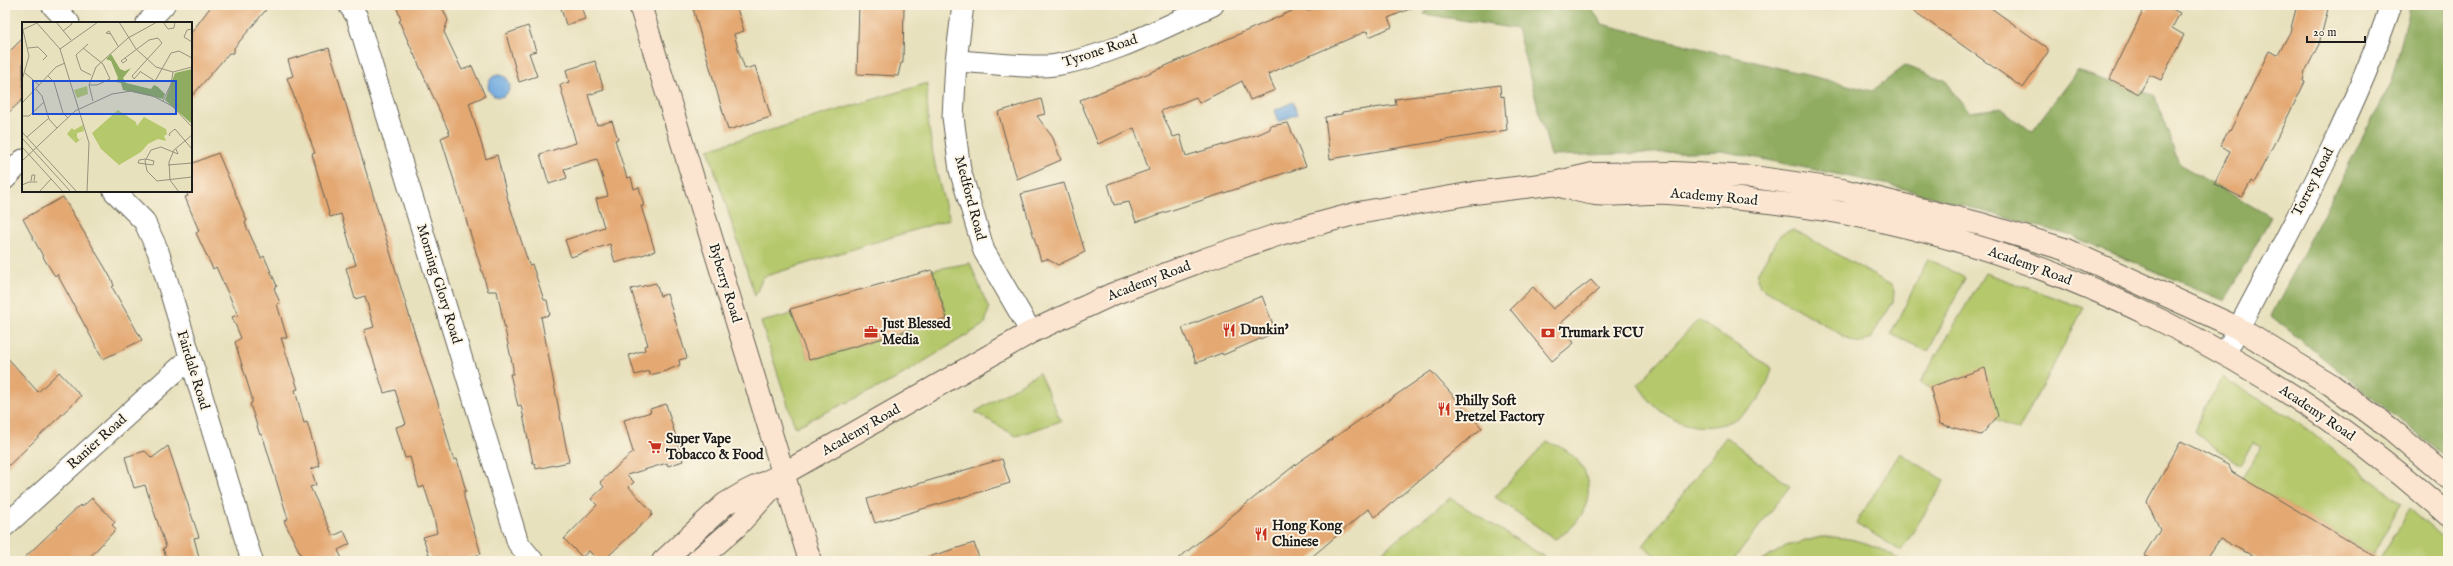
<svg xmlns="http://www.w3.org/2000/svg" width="2453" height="566" font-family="'IM FELL English',serif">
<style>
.green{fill:#b5c86c;stroke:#687244}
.forest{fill:#90ac60;stroke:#56643e}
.water{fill:#6ea9df;stroke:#45627e}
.building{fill:#e4a973}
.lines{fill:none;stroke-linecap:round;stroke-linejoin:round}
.street-casing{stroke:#636155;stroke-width:23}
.secondary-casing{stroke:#636155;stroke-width:24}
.street{stroke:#fff;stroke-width:21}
.secondary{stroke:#fce5d0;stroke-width:22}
.labels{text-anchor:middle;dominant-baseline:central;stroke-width:4;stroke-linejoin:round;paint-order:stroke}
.street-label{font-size:14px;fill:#1c1c1c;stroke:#fcf5e5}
.poi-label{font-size:14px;font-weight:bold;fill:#1c1c1c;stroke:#fcf5e5;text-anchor:start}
.inset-road{fill:none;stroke:#96927d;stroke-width:1}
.view{fill:#1d4ed8;fill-opacity:0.15;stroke:#1d4ed8;stroke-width:2}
.inset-edge{fill:none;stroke:#1c1c1c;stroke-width:2}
</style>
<rect width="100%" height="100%" fill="#fcf5e5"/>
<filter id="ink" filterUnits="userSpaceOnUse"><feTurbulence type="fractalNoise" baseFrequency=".025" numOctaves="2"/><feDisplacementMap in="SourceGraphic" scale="8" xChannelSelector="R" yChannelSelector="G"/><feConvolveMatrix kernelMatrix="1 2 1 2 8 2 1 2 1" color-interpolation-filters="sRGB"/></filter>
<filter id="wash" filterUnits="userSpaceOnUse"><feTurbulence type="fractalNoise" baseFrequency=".012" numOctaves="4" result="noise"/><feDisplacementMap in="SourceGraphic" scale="16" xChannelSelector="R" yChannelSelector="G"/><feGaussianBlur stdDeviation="0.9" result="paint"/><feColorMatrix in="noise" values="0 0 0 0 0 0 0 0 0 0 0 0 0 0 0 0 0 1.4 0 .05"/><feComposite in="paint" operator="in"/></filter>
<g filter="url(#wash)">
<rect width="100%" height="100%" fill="#e8e1be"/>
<!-- green -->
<path class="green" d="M928 83C924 121 937 183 950 219L763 277 755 296 708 149Z
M1793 229 1891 285 1894 291 1893 302 1870 339 1862 343 1852 341 1760 287 1757 278 1758 272 1780 235Z
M1928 259 1965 278 1928 352 1891 334Z
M970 263 989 309 985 324 892 381 795 427 761 322 792 314 809 360 947 319 932 270Z
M1985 273 2084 308 2018 431 1920 383Z
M1698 320 1772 368C1755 439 1673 447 1638 384Z
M1039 373 1061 421 1016 436 975 412Z
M2222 377 2299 423 2401 503 2373 555 2241 478 2262 446 2253 442 2240 465 2193 431Z
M1726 437 1790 486 1733 561H1662L1643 546Z
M1547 442C1599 456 1602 515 1555 539L1495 497Z
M1900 453 1945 481 1901 551 1856 523Z
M1450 498 1551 561H1370Z
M2410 508 2448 542V561H2383L2380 559Z
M1821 537C1851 536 1876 544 1901 561H1762L1786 546Z"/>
<!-- forest -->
<path class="forest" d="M1430 5H1589L1602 24 1872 91 1905 66 1945 80 1969 112 2001 108 2031 132 2077 71 2155 96 2179 164 2271 217 2225 301 2072 236 1890 185 1722 151 1551 156 1517 29 1424 14Z
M2411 5H2448V459L2271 316 2391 82Z"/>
<!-- water -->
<path class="water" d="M488 86a11 11 0 1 1 22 0a11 11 0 1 1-22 0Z
M1293 102 1297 114 1279 122 1275 110Z"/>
<g id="blocks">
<!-- building -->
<path class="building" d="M212 5H270L234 48V53H229L191 97V33Z
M396 5H441L448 20 444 32 462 70 472 66 485 96 469 103 486 159 497 155 508 200 529 265 532 264 544 300H547L550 315 541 317 569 462 536 469 535 463H533L521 405 518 406 510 374H513V368L497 291H488L441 138 450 134 399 21 401 20Z
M560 5H581L585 19 566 25Z
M692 5H736L744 31 734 34 739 52 745 69 755 66 771 117 728 130Z
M859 5 904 6 903 63H901L898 76 857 74Z
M1320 5H1419L1388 18 1392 27 1369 37 1367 31 1268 74 1275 90 1250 100 1242 81 1199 103 1196 97 1161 111 1173 137 1180 135 1186 156 1259 134 1270 129V126L1288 123 1306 166 1136 222 1129 202 1114 205 1108 184 1149 170 1134 128 1098 144 1080 100 1147 74 1299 8 1300 10 1305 8 1307 11Z
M1905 5H1987L2048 49V52L2023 88Z
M2149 5H2164L2180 13 2172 28 2184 35 2161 80 2150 75 2139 94 2110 79 2144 9 2147 10Z
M2297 5H2329L2319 44 2305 72 2303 81 2305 82 2275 142 2254 183 2251 181 2243 196 2241 197 2214 184 2230 151 2220 146 2229 130 2230 131 2269 51 2278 55 2290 32Z
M528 26 536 51 529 53 537 76 519 82 506 34Z
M23 38V99L5 116V56Z
M329 48 419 348 438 403 452 455 454 460 457 459 466 491H464V497L481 554 457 561H431L423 537 437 533 434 517 424 486 419 488 410 457 405 458 396 427 406 424 395 390 384 393 364 330 374 327 365 296 355 299 346 268 356 265 341 214 330 217 312 154 315 153 287 78 293 76 288 60Z
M595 61 604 90 588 95 597 125 612 121 618 139 615 140 627 178 631 177 634 189 639 187 644 206H641L655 251 615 263 610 244 571 257 565 240 604 227 596 199 608 196 597 159 564 169 567 178 549 184 540 154 576 143 560 85 569 82 566 70Z
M1500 85 1501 97 1504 96 1507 130 1330 159 1325 117 1342 114V112L1396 105 1395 99Z
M1041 99 1045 114 1037 116 1053 138 1061 160 1017 179 998 112Z
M218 153 247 221 245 222 247 228 261 258 264 256 277 286 274 288 280 303 277 304 287 338H281L298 389 295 390 304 423 307 422 320 466 311 469 316 485 310 487 333 536 344 531 350 544 338 550 343 561H304L284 521 288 519 264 440 261 434 260 435 250 404 252 403V398L235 342 241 338 232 317 238 315 216 267 213 269 196 233 199 231 185 197 188 196 186 191H191V164Z
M1064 183 1085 252 1058 265 1047 259 1041 261 1021 194Z
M63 197 104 266 112 280 114 286 112 287 142 340 103 359 57 274 55 276 46 262 23 219Z
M932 270 947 319 809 360 790 309Z
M1591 280 1599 289 1560 324 1574 343 1552 361 1510 309 1533 287 1553 309Z
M656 283 660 296 667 294 687 358 679 360 680 365 666 371 650 375 649 371 635 375 629 355 645 350 644 346 648 345 631 289Z
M1262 296 1276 332 1223 355 1222 353 1196 363 1182 328Z
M5 355 38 392 59 372 81 396 5 469Z
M1985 368 1998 416 1981 435 1940 424 1930 387Z
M1431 371 1482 428 1375 517 1368 509 1307 561H1175L1300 461Z
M666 404 683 461 668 466 667 463 627 475 634 482 629 487 652 512V515L603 561H599L589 551 582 557 564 539 597 505 591 499 604 487 600 482 633 452 624 420 651 412 650 409Z
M2181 441 2228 465 2232 472 2383 561H2263L2220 539 2205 561H2155L2144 555 2160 529 2147 502Z
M168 446 199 537 194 538 200 561H167L163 548 166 547 145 485 134 488 125 457 145 451 152 458Z
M1002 459 1010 483 875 523 867 499Z
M92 498 115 522 112 525 116 529 86 561H21L80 505 82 507Z
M974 543 980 561H929L928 557Z"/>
</g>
</g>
<g filter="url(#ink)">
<use href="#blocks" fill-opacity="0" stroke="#636155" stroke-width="1"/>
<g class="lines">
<!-- street casing -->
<g class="street-casing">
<path id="street" d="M52 5 69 23
M349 5 357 17 518 543 533 561
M963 5 956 61 953 117 960 170 984 251 1031 332
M147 23 164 5
M956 61C984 62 1031 69 1056 65 1111 56 1162 28 1213 5
M5 179 23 160
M114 191 144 221 158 251 252 561
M2225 354C2283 242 2351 125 2391 5
M5 526 189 359"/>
</g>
<!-- secondary casing -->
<g class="secondary-casing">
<path id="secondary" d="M640 5 810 561
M1556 185C1569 188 1582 192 1595 194 1619 196 1644 192 1668 193 1725 197 1782 202 1838 212 2063 254 2278 362 2448 515
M663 561 725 504 747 491 783 474 1031 332 1113 294 1206 259 1280 234 1358 213 1474 193 1549 184 1593 174 1674 173 1753 177 1842 190 1981 224 2064 249 2238 328 2330 384 2391 429 2448 478
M697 561 736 527 779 480"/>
</g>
<!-- street -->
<use href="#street" class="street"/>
<!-- secondary -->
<use href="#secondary" class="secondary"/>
</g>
</g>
<!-- icons -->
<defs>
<g id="restaurant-bare" transform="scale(1.08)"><path d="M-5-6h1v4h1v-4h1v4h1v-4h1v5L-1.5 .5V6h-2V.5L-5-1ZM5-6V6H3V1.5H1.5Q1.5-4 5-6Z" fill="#c8321e" stroke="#fcf5e5" stroke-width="2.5" paint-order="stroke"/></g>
<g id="office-bare" transform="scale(1.08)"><path d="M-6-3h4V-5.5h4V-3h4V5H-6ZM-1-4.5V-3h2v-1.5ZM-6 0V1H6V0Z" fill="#c8321e" stroke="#fcf5e5" stroke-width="2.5" paint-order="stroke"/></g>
<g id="bank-bare" transform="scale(1.08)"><path d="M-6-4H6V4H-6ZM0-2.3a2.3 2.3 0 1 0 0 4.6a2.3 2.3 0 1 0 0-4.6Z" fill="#c8321e" stroke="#fcf5e5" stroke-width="2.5" paint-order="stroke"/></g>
<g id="supermarket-bare" transform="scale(1.08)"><path d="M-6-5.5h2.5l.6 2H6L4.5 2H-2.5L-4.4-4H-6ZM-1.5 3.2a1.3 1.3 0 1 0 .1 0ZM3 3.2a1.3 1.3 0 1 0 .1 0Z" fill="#c8321e" stroke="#fcf5e5" stroke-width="2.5" paint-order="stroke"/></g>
</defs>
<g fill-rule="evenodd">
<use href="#restaurant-bare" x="1229" y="330"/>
<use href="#office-bare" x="871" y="332"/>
<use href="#bank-bare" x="1548" y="333"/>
<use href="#restaurant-bare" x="1444" y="409"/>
<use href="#supermarket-bare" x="655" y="447"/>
<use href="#restaurant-bare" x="1261" y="534"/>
</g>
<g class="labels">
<!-- street labels -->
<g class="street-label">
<text transform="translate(1100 51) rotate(-18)">Tyrone Road</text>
<text transform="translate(2313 182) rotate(-63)">Torrey Road</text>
<text transform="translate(1714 197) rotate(5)">Academy Road</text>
<text transform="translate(970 198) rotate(75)">Medford Road</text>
<text transform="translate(2030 266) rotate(20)">Academy Road</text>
<text transform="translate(1149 281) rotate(-21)">Academy Road</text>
<text transform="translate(725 283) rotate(73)">Byberry Road</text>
<text transform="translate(439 284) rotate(73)">Morning Glory Road</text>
<text transform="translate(193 370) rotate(73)">Fairdale Road</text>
<text transform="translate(2317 413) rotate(34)">Academy Road</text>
<text transform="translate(861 430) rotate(-30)">Academy Road</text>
<text transform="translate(97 442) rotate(-42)">Ranier Road</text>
</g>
<!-- poi labels -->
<g class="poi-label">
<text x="882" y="324">Just Blessed<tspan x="882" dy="16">Media</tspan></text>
<text x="1240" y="330">Dunkin'</text>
<text x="1559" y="333">Trumark FCU</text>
<text x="1455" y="401">Philly Soft<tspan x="1455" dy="16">Pretzel Factory</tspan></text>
<text x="666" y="439">Super Vape<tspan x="666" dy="16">Tobacco &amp; Food</tspan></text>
<text x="1272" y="526">Hong Kong<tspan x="1272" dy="16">Chinese</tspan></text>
</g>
</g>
<!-- overview -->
<g transform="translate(22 22)">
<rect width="170" height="170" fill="#e8e1be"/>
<path d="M65 64 66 72 55 76 52 68ZM96 88 114 100 115 104 122 95 144 107 145 112 142 114 144 119 136 117 126 122 119 130 97 143 79 127 70 111ZM61 103 62 109 55 111V115L57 118 63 114 54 121 45 112 50 106 52 108Z" fill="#b5c86c"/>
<path d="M89 32 98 47 103 49 109 46 101 56 104 61 129 67 132 63 136 65 143 72 141 77 101 68 99 61 94 60 96 56 89 39 84 37ZM170 47V102L143 78 153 51Z" fill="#90ac60"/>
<path class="inset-road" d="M14 0 38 27 67 121 65 170M34 0 49 18M97 0 114 27 134 45 151 50 170 45M141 0 146 7 152 6 153 0M170 7 165 8 162 15 170 20M0 8 15 1M41 9 50 2 49 0M89 12 84 11 87 9 96 24M66 22 54 33 59 48 69 53M6 26 16 25 25 34 21 38M61 26 81 42 88 57 75 63H67M38 27 76 0M103 36 127 18 136 16 140 21 110 54 112 57 119 49M103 36 105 38 101 41 99 39ZM119 50 133 59 149 31 157 29 170 36M3 51 17 63M26 54 32 60 41 91 46 96M0 58 7 34 1 8M14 67 20 74 27 97 35 106M71 79 67 63 74 45 106 16 135 0M141 79 149 62 151 50M0 81 34 45 43 41M0 94H7L22 80M0 110 55 170M148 114 147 112 153 107 170 127M5 115 27 96M0 116 49 170M0 125 41 170M154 127 156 132 139 125 129 128 123 139 125 149 135 159 170 155M124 137 132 139 131 143 116 141 117 138ZM0 139 53 89 90 72 109 69 131 74 150 84 170 105M146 143 170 141M9 159 10 153H13L12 159M0 163 7 160H15M17 170 29 157M157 170 148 158 147 140 152 128 170 113"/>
<path class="view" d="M11 59H154V92H11Z"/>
<rect width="170" height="170" class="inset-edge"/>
</g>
<!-- margin -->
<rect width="2453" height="566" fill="none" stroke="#fcf5e5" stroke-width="20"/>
<!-- scale -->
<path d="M2307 36v6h58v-6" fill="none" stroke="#1c1c1c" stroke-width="2"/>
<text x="2313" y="36" font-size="12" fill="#1c1c1c" stroke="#fcf5e5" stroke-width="3" paint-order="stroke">20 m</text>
</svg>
